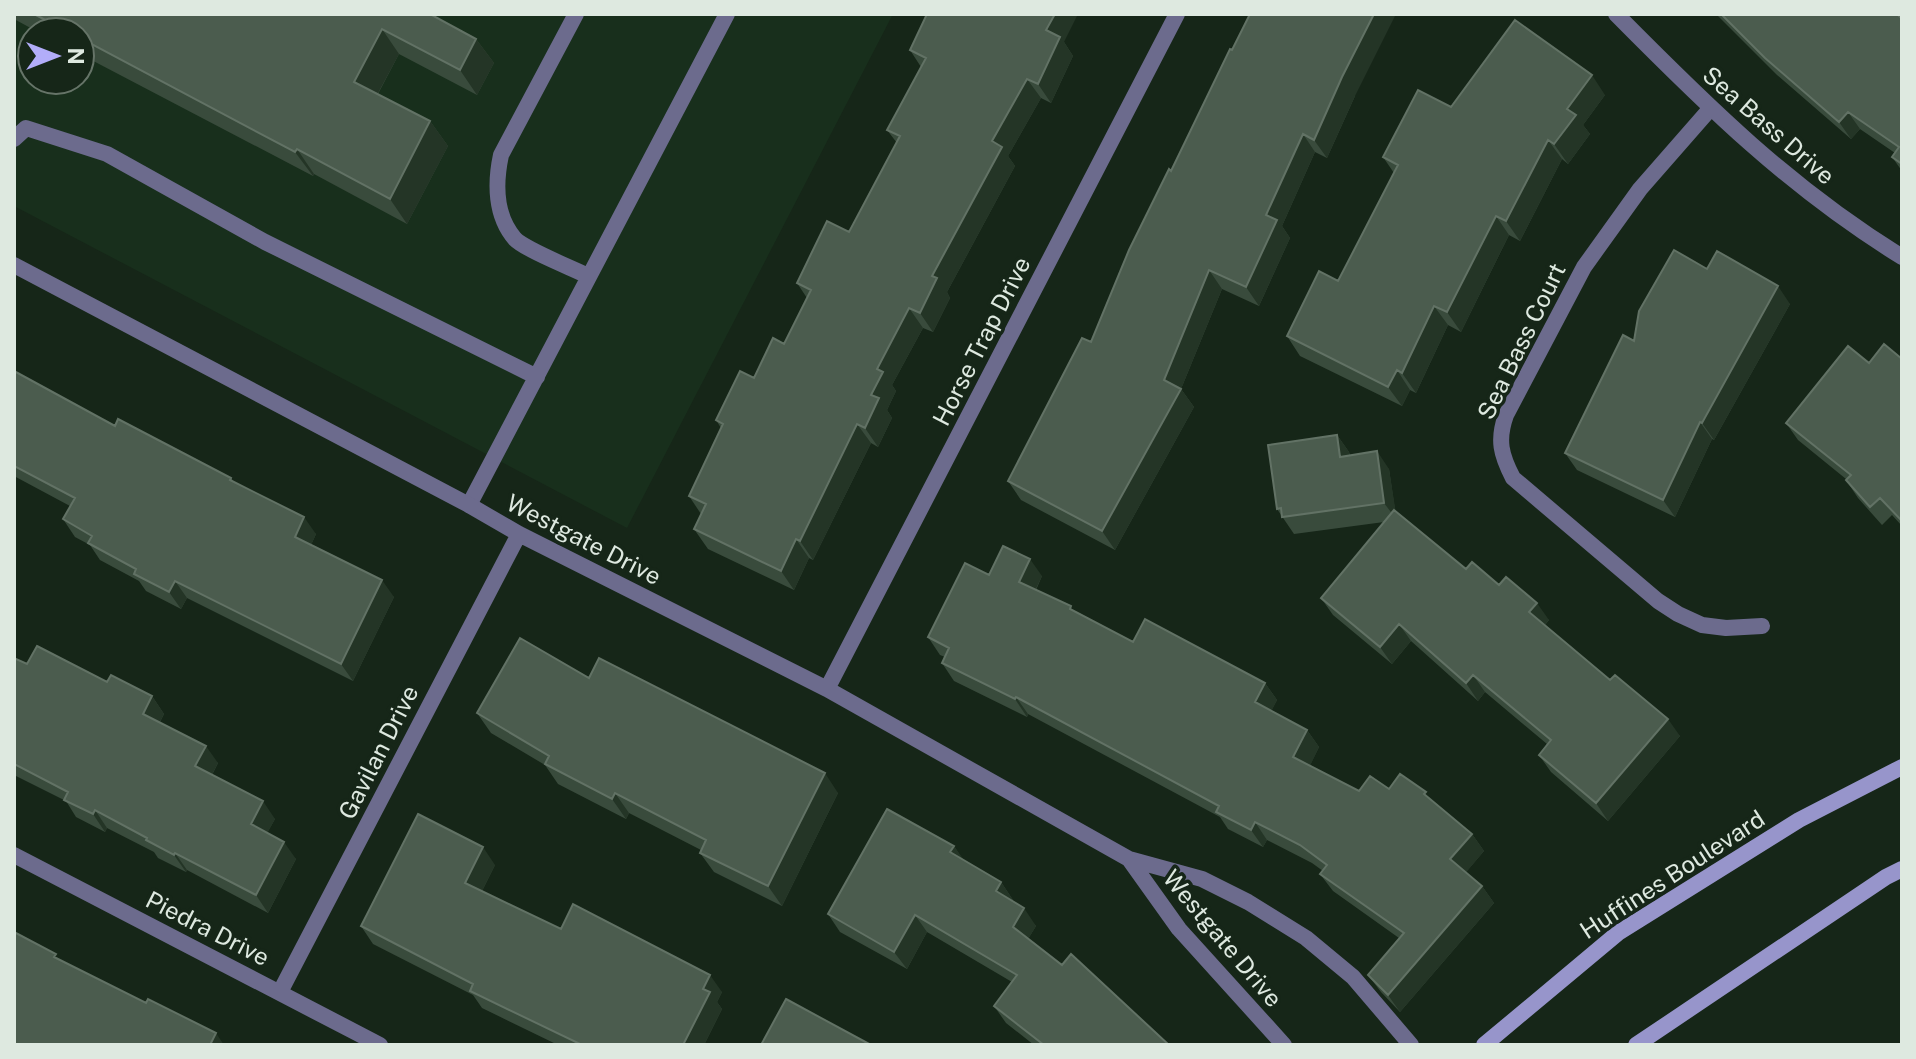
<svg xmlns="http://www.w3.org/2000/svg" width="1916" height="1059" font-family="'Public Sans',sans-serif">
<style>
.built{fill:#182f1c;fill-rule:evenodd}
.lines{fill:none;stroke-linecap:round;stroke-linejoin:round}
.lane{stroke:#6c6b8d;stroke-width:16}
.street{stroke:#6c6b8d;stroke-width:16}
.secondary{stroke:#9795cb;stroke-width:16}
.wall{fill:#394b3c}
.shaded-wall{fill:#243526}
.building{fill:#4b5c4e;stroke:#627265;stroke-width:2}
.labels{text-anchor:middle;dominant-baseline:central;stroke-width:7;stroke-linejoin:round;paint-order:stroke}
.street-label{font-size:24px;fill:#dee9e0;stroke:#162618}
</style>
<rect width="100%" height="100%" fill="#162618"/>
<!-- built -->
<path class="built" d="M14 14H893L627 528 14 206ZM32 32H80V80H32Z"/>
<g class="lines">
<!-- lane -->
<path class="lane" d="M576 14 501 155C495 183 495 216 515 239 526 250 572 268 588 276
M14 139 26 128 107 154 265 242 537 377
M469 505 727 14"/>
<!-- street -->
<path class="street" d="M1616 14C1708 107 1790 188 1902 257
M1710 109 1640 189 1584 267 1506 415C1497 440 1501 455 1513 478L1658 601 1678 614 1702 625 1726 628 1762 626
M14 265 469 505 519 534 827 689 1129 859 1202 879 1248 902 1306 938 1353 977 1411 1045
M827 689 1177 14
M14 855 380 1045
M1129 859 1179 929 1284 1045
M280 992 519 534"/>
<!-- secondary -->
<path class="secondary" d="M1484 1045 1618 933 1799 820 1902 767
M1636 1045 1886 877 1902 869"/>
</g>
<!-- wall -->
<path class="wall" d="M14 14H430L476 39 494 63 477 95 399 54 378 94 430 121 448 146 407 224 314 174 313 176 80 54V32H38L14 19Z
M1716 14H1897L1902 19V171L1892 157 1895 153 1860 129 1851 139 1777 75Z
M1064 42 1073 56 1051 103 1041 98 1008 156 1015 166 947 292 950 298 933 332 923 328 892 385 896 391 887 410 892 418 878 447 871 443 813 560 809 558 794 590 708 549 694 529 701 514 689 496 721 428 716 420 784 344 807 298 797 283 849 232 897 143 887 130 921 67 910 50Z
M1232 50 1355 96 1327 158 1315 152 1282 226 1290 238 1259 306 1222 289 1181 389 1194 407 1115 550 1021 500 1008 481 1091 342 1171 171Z
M1605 95 1583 125 1590 134 1568 164 1562 159 1520 241 1509 235 1461 332 1448 325 1416 393 1410 390 1402 406 1300 356 1287 336 1338 281 1394 173 1383 157 1451 107Z
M1707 269 1790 304 1714 440 1712 439 1675 517 1577 470 1565 453 1634 341Z
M1902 359V526L1892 515 1882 525 1858 498 1846 480V479L1798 440 1786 423 1869 363Z
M14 371 115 426 231 478 234 482 316 534 311 545 394 597 353 681 187 598 181 609 146 591 139 581 100 560 90 545 75 537 63 519 70 506 14 476Z
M1337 435 1349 452 1350 455 1389 469 1395 510 1466 569 1499 585 1549 620 1545 625 1610 680 1680 736 1608 821 1551 772 1539 755 1547 744 1485 692 1478 701 1411 641 1392 664 1333 615 1321 598 1384 522 1294 534 1277 509Z
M989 575 1042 576 1036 590 1133 642 1265 683 1277 700 1271 711 1307 730 1319 747 1310 765 1359 791 1389 789 1433 801 1472 834 1484 851 1466 872 1482 886 1494 903 1400 1012 1381 992 1368 975 1399 938 1333 891 1320 874 1323 871 1312 863 1267 840 1263 847 1228 829 1220 817 1028 714 1027 717 954 681 942 663 945 657 940 655 928 637Z
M14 658 27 664 107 682 152 696 164 714 160 722 218 763 212 775 275 819 267 833 296 859 268 913 187 870 186 872 158 858 154 852 107 828 105 832 76 817 66 801 14 775Z
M589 678 838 793 782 906 714 872 700 853 701 850 629 813 626 819 558 784 545 765 491 733 477 713Z
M954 846 963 860 1001 882 1013 900 1012 901 1036 926 1028 939 1062 965 1169 1045H1034L1006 1023 994 1006 1012 982 927 932 907 969 840 932 828 914Z
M495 865 482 891 561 929 722 992 717 1002 722 1009 704 1045H558L482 1008 473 995 373 944 361 926Z"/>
<!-- shaded-wall -->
<path class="shaded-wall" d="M1055 14H1078L1064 42 1073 56 1051 103 1038 84 1046 30Z
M1374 14H1396L1355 96 1327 158 1314 140 1342 77Z
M382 29 399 54 371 106 354 82Z
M476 39 494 63 477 95 460 70Z
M1592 75 1605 95 1583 125 1590 134 1568 164 1554 144 1567 109Z
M1027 79 1041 98 1008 156 1015 166 947 292 950 298 933 332 920 313 932 276 992 141Z
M1848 112 1860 129 1851 139 1839 122Z
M430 121 448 146 407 224 390 199Z
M1303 134 1315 152 1282 226 1290 238 1259 306 1246 287 1266 215Z
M1548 140 1562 159 1520 241 1506 221Z
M297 149 314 174 313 176 295 152Z
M1496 216 1509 235 1461 332 1447 312Z
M1209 270 1222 289 1181 389 1194 407 1115 550 1102 531Z
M1778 286 1790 304 1714 440 1702 423Z
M1434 306 1448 325 1416 393 1402 373Z
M909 308 923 328 892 385 896 391 887 410 892 418 878 447 865 428 871 395 877 369Z
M1397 370 1410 390 1402 406 1388 387Z
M1700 422 1712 439 1675 517 1663 500Z
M857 424 871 443 813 560 800 541Z
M1337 435 1349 452 1353 474 1340 457Z
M1377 451 1389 469 1397 520 1384 503Z
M304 517 316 534 307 554 295 537Z
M796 539 809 558 794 590 781 571Z
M1030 559 1042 576 1031 599 1019 582Z
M382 580 394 597 353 681 341 664Z
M175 581 187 598 181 609 169 592Z
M1537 603 1549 620 1541 629 1529 612Z
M1399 624 1411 641 1392 664 1380 647Z
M1473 675 1485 692 1478 701 1466 683Z
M1265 683 1277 700 1267 720 1255 702Z
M152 696 164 714 155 731 143 714Z
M1016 697 1028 714 1027 717 1015 699Z
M1668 719 1680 736 1608 821 1596 803Z
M1307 730 1319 747 1306 774 1293 757Z
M206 746 218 763 207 784 195 766Z
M825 773 838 793 782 906 768 886Z
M615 793 629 813 626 819 612 799Z
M263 801 275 819 263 841 251 824Z
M95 810 107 828 105 832 93 814Z
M1255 822 1267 840 1263 847 1251 830Z
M1472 834 1484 851 1463 876 1450 859Z
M284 842 296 859 268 913 256 895Z
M954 846 966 863 950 852Z
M483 847 495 865 477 901 465 883Z
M175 853 187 870 186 872 174 855Z
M1001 882 1013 900 1008 909 996 891Z
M1482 886 1494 903 1400 1012 1388 995Z
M1024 908 1036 926 1025 944 1013 927Z
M915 915 927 932 907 969 894 952Z
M710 975 722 992 717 1002 722 1009 704 1045H683L703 989Z
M216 1033 224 1045H210Z"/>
<!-- building -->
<path class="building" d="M34 14H430L476 39 460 70 382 29 354 82 430 121 390 199 297 149 295 152 80 38V32H68Z
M927 14H1055L1046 30 1060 37 1038 84 1027 79 992 141 1002 147 932 276 937 278 920 313 909 308 877 369 883 372 871 395 879 398 865 428 857 424 800 541 796 539 781 571 694 529 706 504 689 496 723 424 716 420 740 371 754 378 773 338 784 344 811 290 797 283 827 221 849 232 900 136 887 130 926 58 910 50Z
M1250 14H1374L1342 77 1314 140 1303 134 1266 215 1277 220 1246 287 1209 270 1164 380 1181 389 1102 531 1008 481 1082 338 1091 342 1129 250 1169 169 1171 171 1230 49 1232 50Z
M1721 14H1897L1902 19V164L1892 157 1899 147 1848 112 1839 122 1765 58Z
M1515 20 1592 75 1567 109 1576 115 1554 144 1548 140 1506 221 1496 216 1447 312 1434 306 1402 373 1397 370 1388 387 1287 336 1319 271 1338 281 1398 165 1383 157 1418 90 1451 107Z
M1674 250 1707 269 1717 251 1778 286 1702 423 1700 422 1663 500 1565 453 1623 335 1634 341 1639 311Z
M1884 344 1902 359V521L1880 498 1870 507 1846 480 1851 475 1786 423 1848 346 1869 363Z
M14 371 115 426 118 419 231 478 230 480 304 517 295 537 382 580 341 664 175 581 169 592 134 574 136 569 88 543 92 536 63 519 75 498 14 466Z
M1337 435 1340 457 1377 451 1384 503 1282 517 1281 508 1277 509 1268 445Z
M1394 510 1466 569 1472 562 1499 585 1506 577 1537 603 1529 612 1610 680 1615 675 1668 719 1596 803 1539 755 1551 740 1473 675 1466 683 1399 624 1380 647 1321 598Z
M1003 546 1030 559 1019 582 1071 606 1070 609 1133 642 1145 619 1265 683 1255 702 1307 730 1293 757 1359 791 1370 776 1389 789 1400 774 1426 792 1424 794 1472 834 1450 859 1482 886 1388 995 1368 975 1404 933 1320 874 1327 865 1300 845 1255 822 1251 830 1216 812 1219 806 1016 697 1015 699 942 663 949 648 928 637 965 563 989 575Z
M520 638 589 678 599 658 825 773 768 886 700 853 706 840 615 793 612 799 545 764 549 756 477 713Z
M37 646 107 682 111 675 152 696 143 714 206 746 195 766 263 801 251 824 284 842 256 895 175 853 174 855 146 840 147 838 95 810 93 814 64 800 68 792 14 764V658L27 664Z
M887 809 954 846 950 852 1001 882 996 891 1024 908 1013 927 1062 965 1071 954 1169 1045H1044L994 1006 1017 975 915 915 894 952 828 914Z
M418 814 483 847 465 883 561 929 573 904 710 975 703 989 710 992 683 1045H582L470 991 473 984 361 926Z
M14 932 56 954 54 957 146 1003 148 999 216 1033 210 1045H14Z
M786 999 871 1045H761Z"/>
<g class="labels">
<!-- street labels -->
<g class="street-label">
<text transform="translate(1769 125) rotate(41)">Sea Bass Drive</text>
<text transform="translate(981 341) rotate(-63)">Horse Trap Drive</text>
<text transform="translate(1521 341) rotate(-64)">Sea Bass Court</text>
<text transform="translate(584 539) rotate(27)">Westgate Drive</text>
<text transform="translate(378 752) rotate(-63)">Gavilan Drive</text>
<text transform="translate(1672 874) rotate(-33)">Huffines Boulevard</text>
<text transform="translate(208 928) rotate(27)">Piedra Drive</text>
<text transform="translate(1223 938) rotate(50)">Westgate Drive</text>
</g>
</g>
<!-- border -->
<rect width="1916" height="1059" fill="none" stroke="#dee9e0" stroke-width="32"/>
<!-- north arrow -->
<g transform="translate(56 56) rotate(90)"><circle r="38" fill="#162618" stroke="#667468" stroke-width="2"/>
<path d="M0-6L14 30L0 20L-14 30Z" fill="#b2adf9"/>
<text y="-12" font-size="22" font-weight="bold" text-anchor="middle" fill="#dee9e0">N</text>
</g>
</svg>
